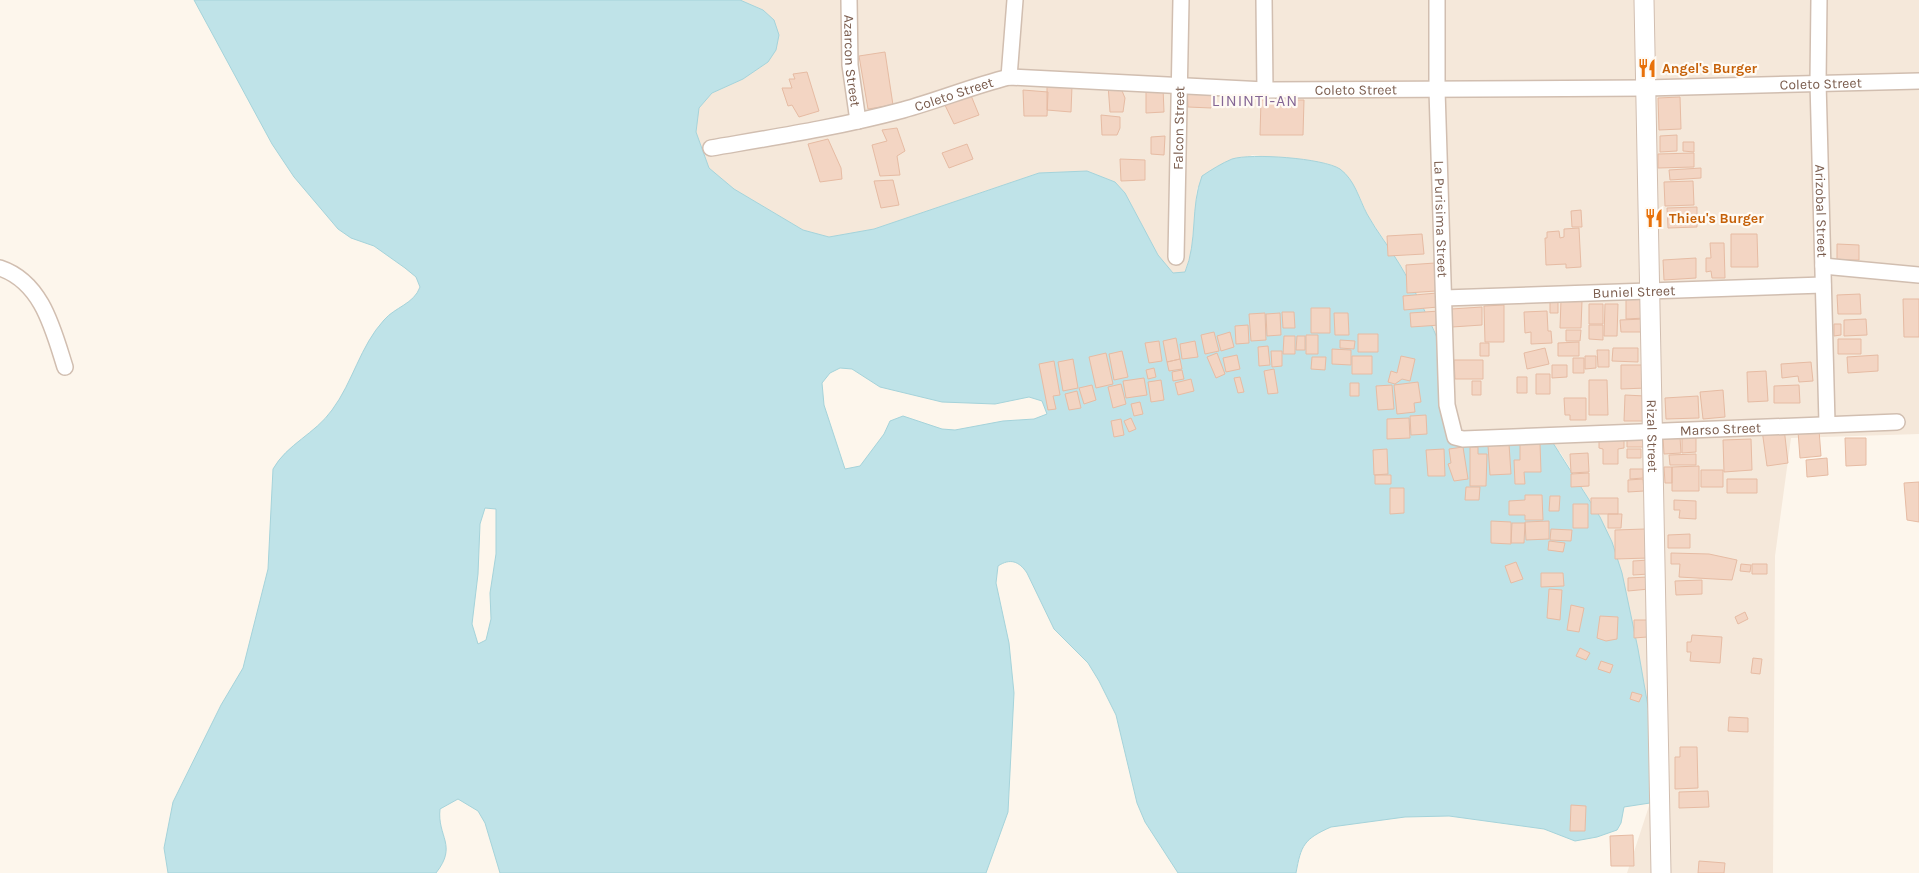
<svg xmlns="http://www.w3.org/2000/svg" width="1919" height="873" font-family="Karla,sans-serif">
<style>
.residential{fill:#f5e8da}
.water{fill:#bfe3e8;stroke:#a5d3da;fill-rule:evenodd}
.building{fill:#f3d5c3;stroke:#e6bba3}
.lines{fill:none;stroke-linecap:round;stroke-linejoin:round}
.minor-casing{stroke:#d1beb0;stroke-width:18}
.tertiary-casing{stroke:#d1beb0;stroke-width:21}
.minor{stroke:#fff;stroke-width:15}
.tertiary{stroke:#fff;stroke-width:19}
.labels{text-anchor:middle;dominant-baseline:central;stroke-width:4.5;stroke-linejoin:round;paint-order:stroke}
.street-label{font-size:14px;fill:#7a5c4d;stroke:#fffaf3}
.food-label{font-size:14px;font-weight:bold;fill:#c56008;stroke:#fffaf3;text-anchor:start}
.quarter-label{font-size:16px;letter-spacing:1px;fill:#846695;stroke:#fffaf3}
</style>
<rect width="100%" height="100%" fill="#fdf6ec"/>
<!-- residential -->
<path class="residential" d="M740 0H1919V434L1791 438 1775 556 1773 873H1627L1650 803V718L1638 649 1600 517 1560 452 1455 444 1438 340 1432 326 1401 266 1367 214 1357 191 1346 174 1329 164 1252 155 1197 188 1191 253 1185 272 1180 274 1173 273 1158 255 1125 193 1115 182 1087 171 1039 173 874 229 829 237 803 230 734 189 709 168 696 132 699 108 712 93 743 79 768 62 763 10Z"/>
<!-- water -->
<path class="water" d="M194 0H740L763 10 774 20 779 35 776 50 768 62 743 79 712 93 699 108 696 132 709 168 734 189 803 230 829 237 874 229 1039 173 1087 171 1115 182 1125 193 1158 255 1173 273 1185 272C1198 241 1190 207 1202 176 1211 170 1222 163 1232 159 1251 153 1323 158 1340 169 1355 180 1359 199 1367 214 1377 232 1390 248 1400 265 1413 287 1428 316 1438 340L1448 438 1553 443 1600 517 1612 542 1622 573 1638 649 1650 718V803L1624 807 1621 823 1617 830 1597 837 1575 841 1544 829 1449 816 1405 817 1331 827C1304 839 1301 845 1296 873H1178L1145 822 1137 803 1116 715 1099 681 1088 663 1054 629 1027 573C1019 561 1010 558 998 566L996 583 1009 643 1014 693 1008 812 986 873H500L485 823 478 811 458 799 440 809C437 837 458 845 436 873H168L164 848 173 802 221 705 243 668 268 569 273 469C287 444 315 434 332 410 353 382 360 346 384 320 395 307 414 304 420 287L416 277 405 268 374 246 351 238 338 229 294 177 272 144ZM840 368 852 369 880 387 942 402 995 404 1029 397 1042 401 1047 414 1034 419 1003 421 955 430 942 429 903 416 890 421 884 434 860 466 845 469 824 405 822 383 830 373ZM485 508 496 509V554L490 593 491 619 486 640 478 644 472 624 478 574 480 524Z"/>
<!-- building -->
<path class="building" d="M885 52 893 105 868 109 859 56Z
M807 72 819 111 799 117 792 105 788 106 782 88H792L789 79H795L793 74Z
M1108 85 1120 86 1125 98 1123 112H1110Z
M1072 86 1071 112 1047 110V87Z
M1146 87 1163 88 1164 112 1146 113Z
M1023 90 1048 92 1047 116H1024Z
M1187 90 1212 92 1214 99 1211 108 1188 107Z
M970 93 979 115 954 124 944 103Z
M1680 97 1681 129 1659 130 1658 98Z
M1261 100H1304L1303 135H1260Z
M1101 115 1120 117V128L1117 135H1102Z
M897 128 905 151 897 156 900 175 880 176 872 145 887 141 882 130Z
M1677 135V151L1660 152V136Z
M1165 136 1164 155 1151 154V137Z
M828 139 841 168 842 179 820 182 808 144Z
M1683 142H1694V152L1683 151Z
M967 144 973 159 949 168 942 153Z
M1694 153V167L1658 168V154Z
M1120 159 1145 160V180L1121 181Z
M1701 168V178L1670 180 1669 170Z
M893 180 899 205 881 208 874 181Z
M1693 181 1694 205 1665 206 1664 182Z
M1697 207V227L1668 228 1667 208Z
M1581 210 1582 227H1572L1571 211Z
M1579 228 1581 267 1566 268V264L1546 265 1545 238H1547V232L1559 231 1560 238 1564 237V229Z
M1422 234 1424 254 1388 256 1387 236Z
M1731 234H1757L1758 267H1731Z
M1710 243H1724L1725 278H1712L1711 271 1706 272V258H1711Z
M1837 244 1859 245V260H1837Z
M1696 258V278L1664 280 1663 260Z
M1435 263 1436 291 1407 293 1406 265Z
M1437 293 1438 307 1404 310 1403 296Z
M1860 294 1861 314H1838L1837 295Z
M1626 299H1645V318L1626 319Z
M1903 299H1919V337H1904Z
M1561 300 1582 301 1581 328H1560Z
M1558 301V313H1550V302Z
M1589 304H1603V324H1589Z
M1605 304H1618L1617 336H1604Z
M1504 305V342H1485L1484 306Z
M1482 307V325L1452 327 1451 309Z
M1311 308H1330V333H1311Z
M1439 311 1440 325 1411 327 1410 313Z
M1547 311 1548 331H1551L1552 343 1531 344V332L1525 333 1524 312Z
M1282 312H1294L1295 328H1283Z
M1265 313 1266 340 1251 341 1249 314Z
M1280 313 1281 335 1267 336 1266 314Z
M1334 313H1348L1349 335H1335Z
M1644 319 1645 332H1621L1620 320Z
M1866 319 1867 335 1844 336V320Z
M1834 324H1841V335L1834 336Z
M1248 325 1249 343 1236 344 1235 326Z
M1589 325H1603V340L1589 339Z
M1566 330H1581L1580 341H1566Z
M1214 332 1219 351 1205 354 1201 335Z
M1230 332 1234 347 1221 351 1217 336Z
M1358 334H1378V352H1358Z
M1306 335H1318V354H1306Z
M1284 336H1295V354H1283Z
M1297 336H1305V350H1296Z
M1176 338 1180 359 1167 362 1163 341Z
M1838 339H1861V354H1838Z
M1340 340 1355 341 1354 349 1340 348Z
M1159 341 1162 361 1149 363 1145 343Z
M1195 341 1198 357 1182 359 1180 344Z
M1579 342V356H1558V343Z
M1480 343H1489V356H1480Z
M1268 346 1270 365 1259 366 1258 347Z
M1545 348 1549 364 1527 369 1524 353Z
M1613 348H1638V362L1612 361Z
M1332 349 1351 350V365L1332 364Z
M1597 350H1609V367H1598Z
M1122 351 1128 377 1114 380 1109 354Z
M1271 351H1282V366L1272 367Z
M1106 353 1113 384 1096 388 1089 357Z
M1217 353 1225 374 1216 378 1207 357Z
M1237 355 1240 369 1226 372 1223 358Z
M1878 355V371L1848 373 1847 357Z
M1352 356H1372V374H1352Z
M1401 356 1415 359 1410 381 1402 379 1395 384 1388 382 1391 371 1397 373Z
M1585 356H1596V368L1585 369Z
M1312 357H1326L1325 370 1311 369Z
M1573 358H1584V373H1573Z
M1073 359 1078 388 1063 391 1058 362Z
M1180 359 1182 369 1169 371 1167 362Z
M1454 360H1483V379H1455Z
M1054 361 1060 395 1053 396 1056 409 1048 410 1039 364Z
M1811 362 1813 381 1799 382 1798 376 1782 378 1781 364Z
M1552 365H1567V377L1552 378Z
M1621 365H1646V388L1621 389Z
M1154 368 1156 377 1148 379 1146 370Z
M1274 369 1278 393 1268 394 1264 371Z
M1182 370 1184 379 1173 381 1172 372Z
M1766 371 1768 401 1748 402 1747 372Z
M1536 374H1550V394H1536Z
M1240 377 1244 392 1238 393 1234 378Z
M1517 377H1527V393H1517Z
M1144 378 1147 395 1126 398 1123 381Z
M1191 379 1194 391 1178 395 1175 383Z
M1161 380 1164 400 1151 402 1148 382Z
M1589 380H1607L1608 415H1589Z
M1472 381H1481V395H1472Z
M1418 382 1421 402 1414 403 1415 412 1397 414 1394 385Z
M1350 383H1359V396H1350Z
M1121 384 1126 404 1113 408 1108 387Z
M1092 385 1096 400 1084 404 1079 388Z
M1392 385 1394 409 1378 410 1376 386Z
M1799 385 1800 403H1774V386Z
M1723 390 1725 417 1703 419 1700 392Z
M1077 391 1081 408 1069 410 1065 394Z
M1625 395 1645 396 1644 421H1624Z
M1698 396 1699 418 1666 419 1665 398Z
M1564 398H1586V420H1570V415H1565Z
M1140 402 1143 414 1134 416 1131 404Z
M1426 415 1427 434 1411 435 1410 416Z
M1131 418 1136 429 1129 432 1124 421Z
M1409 418 1410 438 1387 439V419Z
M1121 419 1124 435 1114 437 1111 421Z
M1784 428 1788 463 1767 466 1762 430Z
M1819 430 1821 456 1800 458 1798 431Z
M1627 436H1647L1646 447H1627Z
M1599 437H1624V448L1618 449V464H1603V449L1599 448Z
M1663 437H1680L1681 453 1664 454Z
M1682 437H1696V452L1682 453Z
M1845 438H1866V465L1846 466Z
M1751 439 1752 470 1724 472 1723 440Z
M1540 443 1541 472H1524L1525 484H1515L1514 460H1520V444Z
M1509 444 1511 474 1490 475 1488 446Z
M1463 447 1468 479 1454 481 1448 464 1451 463 1449 449Z
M1470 447H1478V454H1487L1486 486H1470Z
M1387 449 1388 474 1374 475 1373 450Z
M1444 449 1445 476H1428L1426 450Z
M1627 449H1641V458H1627Z
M1588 453 1589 472 1571 473 1570 454Z
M1696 454V465H1670L1669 455Z
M1827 458 1828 475 1807 477 1806 460Z
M1699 466V491H1672V467Z
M1664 467H1672V483H1665Z
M1630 469H1643V478L1630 479Z
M1701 470H1723V487H1701Z
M1589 473V486L1571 487V474Z
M1375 475H1391V484H1375Z
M1643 479 1644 491 1628 492V480Z
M1727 479H1757V493H1727Z
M1919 482V522L1907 520 1904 483Z
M1466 487H1480L1479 500H1465Z
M1390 488H1404V513L1390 514Z
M1525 495H1542L1543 520H1525V515H1509V501L1525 500Z
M1550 496H1560L1559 511H1549Z
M1591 498H1618V514H1591Z
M1674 500 1696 501V519L1679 518 1680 510H1674Z
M1573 504H1588V528H1573Z
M1608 514H1622L1621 528H1608Z
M1491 521 1511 522V544L1491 543Z
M1549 521V539L1526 540 1525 522Z
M1512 523H1525L1524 543H1511Z
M1551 529 1572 530 1571 541 1550 540Z
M1645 529V538H1648L1649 558 1615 559V530Z
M1690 534V548H1668V535Z
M1549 541 1565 543 1563 552 1548 550Z
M1671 553 1709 554 1737 560 1732 580 1679 577 1680 564H1671Z
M1649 560V574L1633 575V561Z
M1516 562 1523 579 1511 583 1505 566Z
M1741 564 1751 565 1750 572 1740 571Z
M1752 564H1767V574H1752Z
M1541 573H1563L1564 586 1541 587Z
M1648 577 1649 589 1628 591V578Z
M1702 580V594L1676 595 1675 581Z
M1549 589 1562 590 1560 620 1547 618Z
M1571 605 1584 608 1579 632 1567 630Z
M1745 612 1748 619 1738 624 1735 617Z
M1600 616 1618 617 1617 639 1606 641 1597 638Z
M1634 620H1647V637L1634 638Z
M1692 635 1722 637 1720 663 1690 661 1691 652H1687V642H1691Z
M1580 648 1590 653 1586 660 1576 656Z
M1753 658 1762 659 1760 674 1751 673Z
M1601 661 1613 665 1610 673 1598 669Z
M1632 692 1642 695 1639 702 1630 699Z
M1729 717 1748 718V732L1728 731Z
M1680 747H1697L1698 788 1675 789V757H1680Z
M1708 791 1709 807 1679 808V792Z
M1571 805 1586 806 1585 831H1570Z
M1633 835 1634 866H1611L1610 836Z
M1699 861 1725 863 1724 873H1698Z"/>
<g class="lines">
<!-- minor casing -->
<g class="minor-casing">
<g id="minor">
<path id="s1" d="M849 0 850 65 858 121"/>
<path d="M1264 0 1265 90"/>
<path id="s2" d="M1437 0V90L1446 377 1447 405 1455 437 1463 439 1897 422"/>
<path id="s3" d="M1819 0 1818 82 1827 423"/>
<path d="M1009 77 1015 0"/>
<path id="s4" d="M711 148C775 137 840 127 903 110 939 100 973 86 1009 77L1265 90 1646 88 1919 81"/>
<path id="s5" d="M1176 257 1181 0"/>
<path d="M1823 266 1919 275"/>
<path d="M0 268C42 282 53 329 65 367"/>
<path id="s6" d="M1444 298 1823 285"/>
</g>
</g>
<!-- tertiary casing -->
<g class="tertiary-casing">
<g id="tertiary">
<path id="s7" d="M1644 0 1661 873"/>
</g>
</g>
<!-- minor -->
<use href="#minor" class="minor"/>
<!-- tertiary -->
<use href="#tertiary" class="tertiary"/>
</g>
<!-- icons -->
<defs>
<g id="restaurant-bare" transform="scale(1.5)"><path d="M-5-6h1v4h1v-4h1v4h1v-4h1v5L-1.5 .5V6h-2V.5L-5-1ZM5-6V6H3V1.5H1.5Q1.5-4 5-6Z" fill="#e8710a" stroke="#fffaf3" stroke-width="2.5" paint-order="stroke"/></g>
</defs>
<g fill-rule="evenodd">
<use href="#restaurant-bare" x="1647" y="68"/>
<use href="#restaurant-bare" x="1654" y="218"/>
</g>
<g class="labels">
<!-- street labels -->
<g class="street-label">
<text stroke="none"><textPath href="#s1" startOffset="61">Azarcon Street</textPath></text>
<text stroke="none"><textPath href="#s4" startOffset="1119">Coleto Street</textPath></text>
<text stroke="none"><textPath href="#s4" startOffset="654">Coleto Street</textPath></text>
<text stroke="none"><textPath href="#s4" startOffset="249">Coleto Street</textPath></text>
<text stroke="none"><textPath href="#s5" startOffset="129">Falcon Street</textPath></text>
<text stroke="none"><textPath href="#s3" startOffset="211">Arizobal Street</textPath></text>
<text stroke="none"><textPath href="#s2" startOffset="219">La Purisima Street</textPath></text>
<text stroke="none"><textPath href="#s6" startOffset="190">Buniel Street</textPath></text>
<text stroke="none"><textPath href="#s2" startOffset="704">Marso Street</textPath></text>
<text stroke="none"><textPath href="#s7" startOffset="436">Rizal Street</textPath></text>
</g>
<!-- food labels -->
<g class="food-label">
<text x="1662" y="68">Angel's Burger</text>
<text x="1669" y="218">Thieu's Burger</text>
</g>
<!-- quarter labels -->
<g class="quarter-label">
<text x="1255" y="100">LININTI-AN</text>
</g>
</g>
</svg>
